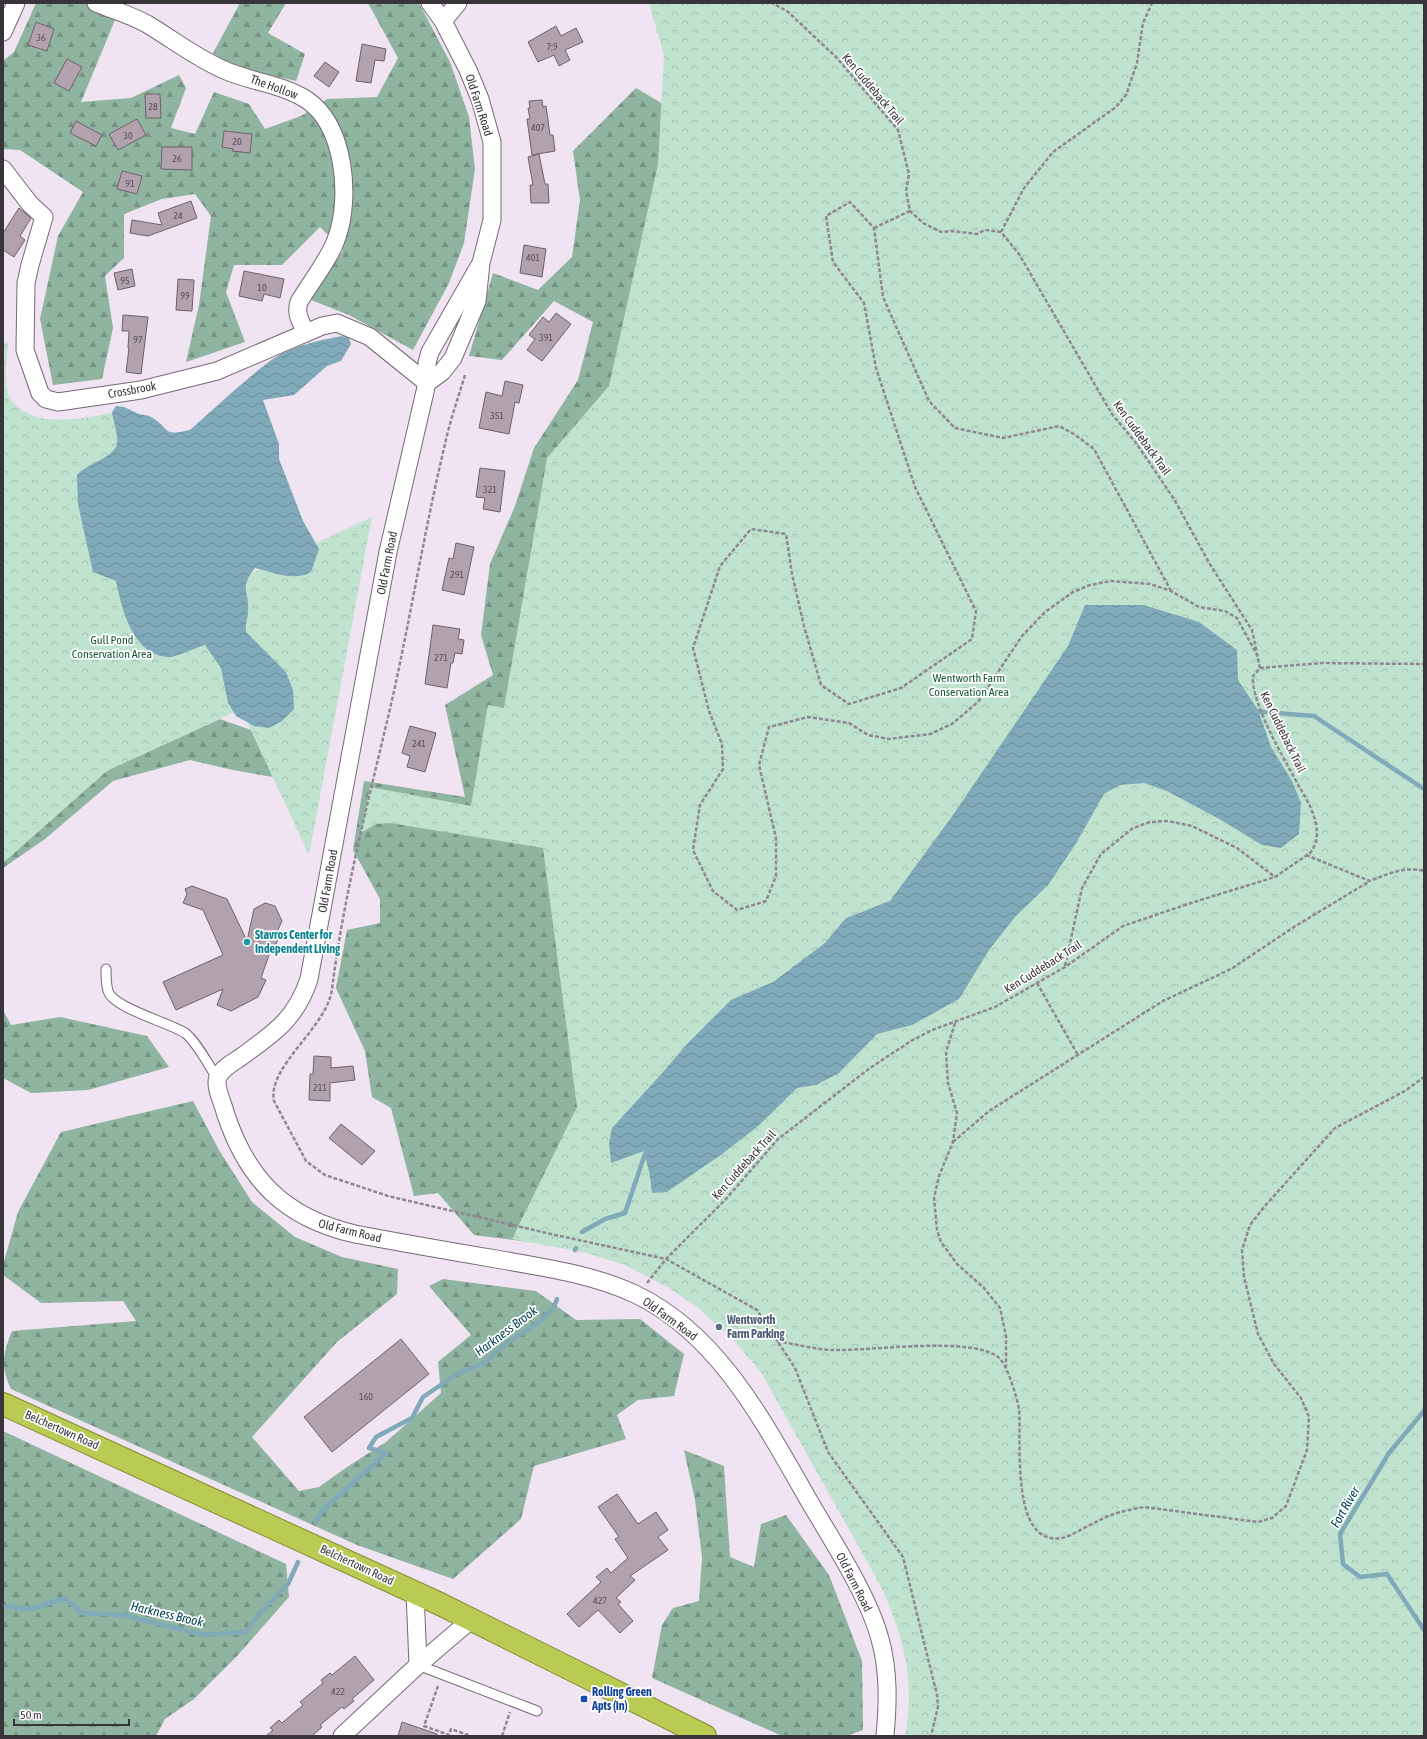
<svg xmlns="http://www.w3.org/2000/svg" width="1427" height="1739" font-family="'Asap Condensed',sans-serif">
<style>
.forest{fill:url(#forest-firs)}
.park{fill:url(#park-crowns)}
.water{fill:url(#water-waves)}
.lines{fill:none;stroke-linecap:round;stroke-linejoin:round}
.stream{stroke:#80aab9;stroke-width:4.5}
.building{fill:#b2a2ad;stroke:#6f616b}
.service-casing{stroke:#766a77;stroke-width:11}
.minor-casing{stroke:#766a77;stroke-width:19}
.trunk-casing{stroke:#828e2f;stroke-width:24}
.path{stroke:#908792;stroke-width:2.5;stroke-dasharray:4 2;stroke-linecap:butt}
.service{stroke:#fff;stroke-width:9}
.minor{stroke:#fff;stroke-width:17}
.trunk{stroke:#bacb54;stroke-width:22}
.culture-dot{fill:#0f9aa8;stroke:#fff;stroke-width:1.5}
.service-dot{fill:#5c6f8a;stroke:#fff;stroke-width:1.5}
.transit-dot{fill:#1a4fb4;stroke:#fff;stroke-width:1.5}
.labels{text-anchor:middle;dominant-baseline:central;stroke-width:3.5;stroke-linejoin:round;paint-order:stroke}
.number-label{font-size:10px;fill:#575057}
.street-label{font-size:12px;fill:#39343a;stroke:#fff}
.park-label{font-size:12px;fill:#17573a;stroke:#fff}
.culture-label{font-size:12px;font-weight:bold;fill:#0d838f;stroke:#fff;text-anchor:start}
.service-label{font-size:12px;font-weight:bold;fill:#4e5e75;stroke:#fff;text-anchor:start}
.transit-label{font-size:12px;font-weight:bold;fill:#164399;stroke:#fff;text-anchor:start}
.water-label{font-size:13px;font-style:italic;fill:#003f50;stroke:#fff}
</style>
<defs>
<pattern id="forest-firs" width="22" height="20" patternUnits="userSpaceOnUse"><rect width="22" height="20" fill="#8fb49f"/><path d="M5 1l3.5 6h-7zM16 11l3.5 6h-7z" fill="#769383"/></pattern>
<pattern id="park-crowns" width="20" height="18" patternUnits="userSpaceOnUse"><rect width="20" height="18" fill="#bfe3cf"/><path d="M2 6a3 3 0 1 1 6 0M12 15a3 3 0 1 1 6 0" fill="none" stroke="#a5c3b2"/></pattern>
<pattern id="water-waves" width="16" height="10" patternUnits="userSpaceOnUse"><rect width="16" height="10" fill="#80aab9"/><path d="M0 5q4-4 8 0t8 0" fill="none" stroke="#6a8b97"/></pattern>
</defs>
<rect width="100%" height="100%" fill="#f0e3f2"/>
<!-- forest -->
<path class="forest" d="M36 3H122L81 102 131 98 179 75 186 88 171 128 195 134 214 92 249 104 265 129 301 116 327 99 377 97 398 58 368 3H419L450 62 469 117 475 169 464 243 449 283 413 350 349 315 311 300 343 250 320 227 282 265H234L226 292 245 342 186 362 199 305 211 216 195 194 162 199 124 214V258L105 276 113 328 102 379 53 385 40 319 58 236 83 192 20 150 3 149V61L14 52Z
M240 3H286L268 33 305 54 296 81 232 66 213 53Z
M910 3H1130L592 1250 474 1235 438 1193 414 1196 391 1108 372 1097 365 1051 336 988 347 930 380 923V899L353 850 364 781 465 797 445 705 493 675 481 635 490 564 515 506 534 448 578 380 593 322 554 301 502 360 469 356 493 273 538 290 572 257 580 200 573 151 636 88 678 113Z
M3 716 139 756 220 719 251 730 273 777 233 770 190 760 113 781 45 839 3 868Z
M3 1010 11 1025 60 1017 147 1036 169 1067 88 1090 31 1093 3 1078Z
M193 1101 219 1150 252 1202 295 1237 342 1257 398 1269 397 1294 337 1342 252 1437 299 1491 319 1487 347 1467 386 1442 441 1393 438 1362 471 1335 429 1286 443 1279 536 1291 576 1320 640 1319 684 1354 674 1396 638 1400 617 1415 626 1439 534 1466 521 1519 453 1579 357 1545 11 1389C0 1366 3 1354 12 1331L136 1321 123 1301 41 1303 3 1275V1265L18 1212 61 1132Z
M3 1431 286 1564 289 1597 237 1656 194 1699 165 1719 156 1736H3Z
M684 1450 724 1466 730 1557 754 1567 761 1524 786 1515 829 1575 862 1661 863 1730 846 1736H782L652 1678 662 1625 673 1608 699 1601 702 1557 695 1500Z"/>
<!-- park -->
<path class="park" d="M649 3H1064L1065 5 1069 3H1424V1736H905C916 1681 903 1633 879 1583L762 1374 733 1339 697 1307 669 1288 625 1265 587 1253 512 1239 577 1107 543 848 390 823 376 824 361 833 370 787 471 806 488 705 504 708 547 458 609 386 658 164 664 55Z
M3 343H8C7 360 3 378 8 394 9 398 12 401 15 404 39 431 92 416 123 411L207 594 372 517 309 855 241 709 107 771 3 863Z"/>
<!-- water -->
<path class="water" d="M342 336 349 338 351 344 341 361 327 366 294 395 263 400 279 444V459L303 521 319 549 311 572C294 582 273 572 255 568 238 589 250 591 248 613 247 620 245 625 246 632L286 672 293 690 294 709 282 721 269 728 254 726 236 716 228 703 221 668 205 645C195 648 175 658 167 657 132 654 122 609 116 581L93 572 78 504 77 475C86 464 116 457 117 443 118 433 113 421 112 412L116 406C129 407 129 410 139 414 143 415 148 415 151 417 171 428 160 437 190 430 216 407 242 382 270 361 290 347 318 340 342 336Z
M1085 605H1143L1199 622 1237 650 1238 680 1258 710 1271 747 1292 781 1301 803 1299 834 1281 848 1262 845 1221 820 1167 791 1144 783 1120 785 1104 794 1075 845 1048 885 1015 917 989 950 959 999 912 1025 877 1034 839 1073 816 1085 797 1088 757 1127 722 1154 667 1192 652 1193 650 1176 644 1151 611 1163 609 1143 612 1128 664 1071 688 1043 731 1000 773 982 825 943 846 918 890 901 953 815 1068 646Z"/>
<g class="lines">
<!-- stream -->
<path class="stream" d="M1252 711 1314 716 1424 789
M582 1232 605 1219 625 1213 645 1154
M575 1250 576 1248
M1424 1411 1389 1453 1340 1534 1343 1564 1360 1577 1387 1574 1424 1630
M316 1522 322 1511 386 1453 369 1448 376 1437 412 1418 423 1397 457 1374 484 1363 504 1345 540 1321 554 1307 557 1299
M3 1606 32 1609 65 1598 82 1613 123 1615 204 1635 246 1632 259 1614 288 1584 298 1562"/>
</g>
<!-- building -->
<path class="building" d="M36 22 54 29 47 51 28 45Z
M556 26 561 36 576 28 583 42 565 50 570 60 559 66 554 55 538 62 528 42Z
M362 44 386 49 384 61 375 60 371 83 356 81Z
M67 59 82 67 69 91 54 83Z
M325 62 339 72 329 87 314 76Z
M145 94H160L161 118H146Z
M542 100 543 107 546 106 550 135H553L555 151 532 155 527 119H530L528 108H530L529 101Z
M137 119 146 135 118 150 109 134Z
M76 121 102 135 96 146 70 133Z
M224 131 252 134 250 153 232 151 233 149 222 147Z
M162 147H192V170L161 169Z
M539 154 545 184H548L549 203H531L530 185H533L528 157Z
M122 171 142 176 137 194 117 189Z
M191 201 197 218 148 236 130 233 132 220 162 225 158 213Z
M19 208 31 218 20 236 25 240 14 257 3 250V233Z
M524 245 546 249 542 277 520 273Z
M132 269 135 286 118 290 114 273Z
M244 271 284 279 280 298 264 294 262 301 239 296Z
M178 279 194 280 192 311 176 310Z
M556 313 571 324 542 361 527 350 535 339 529 335 543 317 549 322Z
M123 315 148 317 141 374 126 372 129 348H128L129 331H122Z
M505 381 523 385 519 403 515 402 509 434 479 428 486 392 502 396Z
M480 468 505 471 500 512 483 509 485 498 476 497Z
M456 543 474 547 464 595 442 590 449 558 453 559Z
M433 625 460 629 458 639 464 640 462 654 455 653 453 663H451L447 688 425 684Z
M410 726 436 733 425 772 407 767 410 756 402 753Z
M192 886 227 899 247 941 254 909 265 903 275 906 282 921 276 934 279 935 274 951 271 949 261 978 266 980 258 997 231 1011 217 1005 223 989 176 1010 163 982 223 955 203 910 183 903 187 894 185 889Z
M314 1056 331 1057V1068L353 1066 355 1080 330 1083V1101L309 1100 310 1074H313Z
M341 1124 375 1151 362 1165 329 1138Z
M401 1339 429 1374 332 1452 304 1417Z
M617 1494 638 1524 656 1512 668 1530 658 1537 668 1550 630 1576 635 1580 616 1598 621 1602 618 1604 633 1621 620 1633 598 1610 579 1627 567 1614 601 1582 596 1577 607 1568 611 1573 628 1558 615 1539 619 1537 598 1507Z
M355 1656 374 1680 352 1699 354 1701 344 1709 342 1707 320 1725 322 1727 312 1736H266L273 1730 270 1728 279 1720 282 1723 303 1705 300 1702 323 1683 321 1680 330 1673 332 1675Z
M402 1722 437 1734V1736H398Z"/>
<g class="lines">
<!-- service casing -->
<g class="service-casing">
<path id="service" d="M106 969C106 976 106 984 108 991 113 1008 168 1022 185 1033 197 1042 209 1066 217 1078
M418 1665 537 1711"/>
</g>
<!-- minor casing -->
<g class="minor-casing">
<path id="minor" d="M96 3C113 10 131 15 147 24 172 39 195 57 222 69 249 82 281 83 307 100 345 126 351 197 337 237 331 257 310 283 299 302 295 314 301 322 306 333
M443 21 458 3
M3 32 16 3
M3 169 30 204 44 217 30 265 26 283 25 350 40 393 46 399 58 402 141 390 217 371 322 326 337 323 370 337 427 383
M481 263 430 352 427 363V383L388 552 309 979C296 1019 274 1033 241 1057 234 1062 222 1068 218 1077 214 1086 223 1103 225 1112 247 1180 285 1218 355 1234 402 1243 449 1251 496 1259 542 1267 592 1274 635 1294 723 1336 768 1431 815 1511 837 1548 869 1598 880 1639 889 1671 888 1703 885 1736
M427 383 442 372 453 358 477 301 481 263 492 220V142L480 99 468 70 443 21 430 3
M415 1592 418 1665
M342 1736 418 1665 472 1619"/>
</g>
<!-- trunk casing -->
<g class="trunk-casing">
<path id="trunk" d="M3 1404 440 1604 705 1736"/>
</g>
<!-- path -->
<path class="path" d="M874 228 910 211
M1001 232 1024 188 1053 152 1116 107 1126 95 1137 63 1143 23 1152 3
M465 375C458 398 450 421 445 444 424 532 410 621 390 709 368 802 344 894 332 989 327 1028 267 1066 274 1101L306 1161 325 1175 388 1196 551 1234 666 1259 757 1310 795 1368 828 1452 903 1557 937 1695 938 1707 931 1736
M1171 591 1094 449 1074 434 1059 426 1003 438 955 428 929 401 883 297 874 228 850 202 826 216 833 262 864 303 876 368 915 487 976 611 972 639 901 688 849 704 821 685 804 626 792 574 786 534 751 529 720 566 693 648 709 711 722 744 723 769 700 805 693 850 713 891 737 910 766 901 776 876V838L759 765 769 727 808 717 849 723 868 735 889 739 930 734 952 724 978 702 1022 636 1045 612 1073 592 1090 585 1111 581 1150 584 1171 591 1199 607 1225 611 1237 618 1258 657
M1260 668 1322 663 1424 664
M1306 855 1370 881C1388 874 1404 866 1424 871
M1065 966 1082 888 1101 854 1133 828 1150 822 1168 821 1192 826 1237 848 1275 877
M1037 983 1078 1055
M955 1023 946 1052 948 1083 957 1113 953 1142 939 1176 934 1198 937 1230 941 1242 957 1264 984 1288 1000 1308 1006 1336V1367
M953 1142 989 1111 1163 1001 1231 969 1294 927 1370 881
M647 1283 666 1259 726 1199 778 1139 870 1068 911 1041 932 1030 995 1007 1065 967 1123 926 1194 902 1275 877 1310 853C1322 838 1316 819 1309 804 1294 776 1250 705 1253 676L1260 668 1252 630 1211 566 1174 499 1136 443 1112 414 1019 254 1001 232 985 230 977 234 951 231 941 232 923 223 910 211 906 191 909 174 898 130 836 57 787 11 772 3
M777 1341C796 1344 816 1350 834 1350 872 1351 970 1336 998 1357 1007 1363 1017 1398 1019 1409 1022 1439 1009 1547 1062 1538 1072 1536 1088 1525 1098 1521 1112 1513 1128 1510 1144 1507L1258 1522 1272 1518 1286 1506 1307 1450 1309 1417 1301 1398 1274 1364 1258 1334 1244 1277 1242 1250 1250 1225 1264 1207 1335 1128 1405 1091 1424 1077
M438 1686 424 1726 449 1735 451 1729 471 1736
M502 1736 510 1712"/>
<!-- service -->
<use href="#service" class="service"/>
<!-- minor -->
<use href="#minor" class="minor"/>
<!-- trunk -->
<use href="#trunk" class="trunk"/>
</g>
<!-- markers -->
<circle class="culture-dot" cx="247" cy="942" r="4"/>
<circle class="service-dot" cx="719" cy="1327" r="4"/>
<rect class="transit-dot" x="580" y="1695" width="8" height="8" rx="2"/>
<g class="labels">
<!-- number labels -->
<g class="number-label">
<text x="41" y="37">36</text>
<text x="552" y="46">7;9</text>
<text x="153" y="106">28</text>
<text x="538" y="127">407</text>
<text x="128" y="135">30</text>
<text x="237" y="141">20</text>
<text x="177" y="158">26</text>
<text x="130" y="183">91</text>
<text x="178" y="215">24</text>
<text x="533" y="257">401</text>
<text x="125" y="280">95</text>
<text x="262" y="287">10</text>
<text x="185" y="295">99</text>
<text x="546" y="337">391</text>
<text x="138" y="339">97</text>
<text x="497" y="415">351</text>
<text x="490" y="489">321</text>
<text x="457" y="574">291</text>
<text x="441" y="657">271</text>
<text x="419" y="743">241</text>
<text x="320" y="1087">211</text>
<text x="366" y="1396">160</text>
<text x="600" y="1600">427</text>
<text x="338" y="1691">422</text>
</g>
<!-- street labels -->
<g class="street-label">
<text transform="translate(274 87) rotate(20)">The Hollow</text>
<text transform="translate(873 89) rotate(50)">Ken Cuddeback Trail</text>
<text transform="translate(479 105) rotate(72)">Old Farm Road</text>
<text transform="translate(132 390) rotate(-10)">Crossbrook</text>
<text transform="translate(1142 438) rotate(54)">Ken Cuddeback Trail</text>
<text transform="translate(387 563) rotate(-79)">Old Farm Road</text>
<text transform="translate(1283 732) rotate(64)">Ken Cuddeback Trail</text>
<text transform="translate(328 881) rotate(-80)">Old Farm Road</text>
<text transform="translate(1043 967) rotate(-32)">Ken Cuddeback Trail</text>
<text transform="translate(744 1165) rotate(-48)">Ken Cuddeback Trail</text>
<text transform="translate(350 1231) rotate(14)">Old Farm Road</text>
<text transform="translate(670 1319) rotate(36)">Old Farm Road</text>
<text transform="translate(62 1430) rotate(24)">Belchertown Road</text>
<text transform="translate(357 1565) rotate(25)">Belchertown Road</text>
<text transform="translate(854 1582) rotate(63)">Old Farm Road</text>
</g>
<!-- park labels -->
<g class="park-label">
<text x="112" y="640">Gull Pond<tspan x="112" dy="14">Conservation Area</tspan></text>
<text x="969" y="678">Wentworth Farm<tspan x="969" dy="14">Conservation Area</tspan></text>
</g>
<!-- culture labels -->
<g class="culture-label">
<text x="255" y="935">Stavros Center for<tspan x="255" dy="14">Independent Living</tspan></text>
</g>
<!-- service labels -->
<g class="service-label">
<text x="727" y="1320">Wentworth<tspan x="727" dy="14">Farm Parking</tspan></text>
</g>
<!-- transit labels -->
<g class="transit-label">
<text x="592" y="1692">Rolling Green<tspan x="592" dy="14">Apts (In)</tspan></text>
</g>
<!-- water labels -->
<g class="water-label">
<text transform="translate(506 1331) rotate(-37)">Harkness Brook</text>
<text transform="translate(1345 1507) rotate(-60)">Fort River</text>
<text transform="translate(167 1614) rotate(13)">Harkness Brook</text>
</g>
</g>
<!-- border -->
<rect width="1427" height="1739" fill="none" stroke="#39343a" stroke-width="8"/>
<!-- scale -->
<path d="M14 1719v6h115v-6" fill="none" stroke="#39343a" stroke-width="2"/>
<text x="20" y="1719" font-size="12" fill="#39343a" stroke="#ffffff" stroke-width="3" paint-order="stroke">50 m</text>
</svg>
